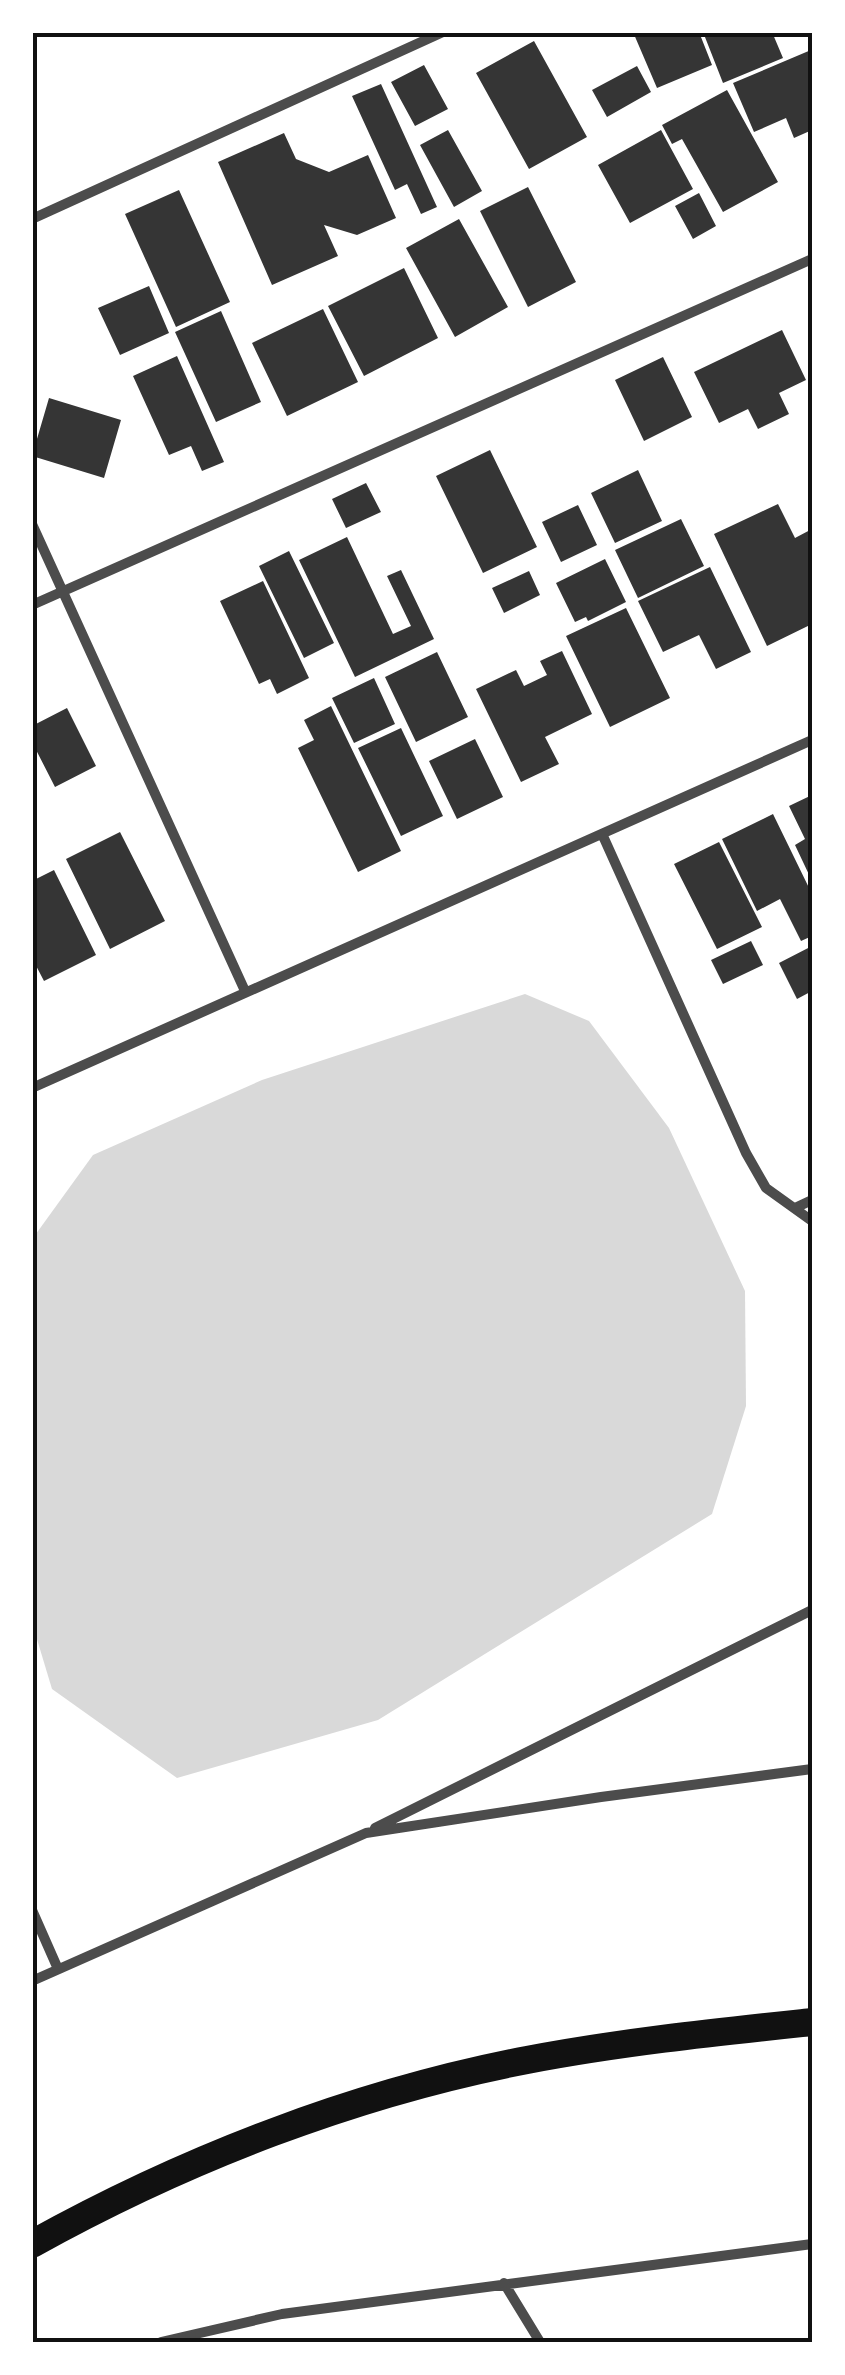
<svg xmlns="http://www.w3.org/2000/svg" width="845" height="2375" font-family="'Exo 2',sans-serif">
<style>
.water{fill:#d9d9d9}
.building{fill:#353535}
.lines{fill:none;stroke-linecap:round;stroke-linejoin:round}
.minor{stroke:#4c4c4c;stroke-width:10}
.trunk{stroke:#111;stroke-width:28}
.neatline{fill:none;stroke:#111;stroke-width:4}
</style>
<rect width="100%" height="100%" fill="#fff"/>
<!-- water -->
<path class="water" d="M525 994 589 1021 669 1128 745 1291 746 1406 712 1514 378 1720 177 1778 52 1689 33 1626V1238L93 1155 262 1080Z"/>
<!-- building -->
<path class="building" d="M633 32H699L712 65 657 88Z
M703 32H772L783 58 723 83Z
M534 41 587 137 529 169 476 73Z
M811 50 812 130 794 138 786 118 754 132 733 83Z
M424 65 448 109 415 126 391 82Z
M637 66 651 92 607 117 592 90Z
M381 84 437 207 421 214 407 184 395 190 352 96Z
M727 90 778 182 723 212 682 139 672 144 662 125Z
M448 130 482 191 454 207 420 145Z
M661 130 693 189 630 223 598 165Z
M284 133 296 159 329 172 368 155 396 218 357 235 324 225 338 256 272 285 218 162Z
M528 187 576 282 528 307 480 211Z
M179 190 230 302 176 327 125 214Z
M699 193 716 226 693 239 675 206Z
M459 219 508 307 455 337 406 248Z
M404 268 438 338 364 376 328 306Z
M149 286 169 333 120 355 98 308Z
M323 309 358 382 287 416 252 343Z
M221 311 261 402 216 422 175 332Z
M782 330 806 380 779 393 789 414 758 429 748 409 719 423 694 372Z
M177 356 224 462 202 471 191 446 169 455 133 376Z
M663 357 692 417 644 441 615 380Z
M49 398 121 420 104 478 32 456Z
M490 450 537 547 483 573 436 476Z
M638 470 662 521 615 543 591 493Z
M366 483 381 512 346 528 332 499Z
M778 504 795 538 812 529V624L767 646 714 534Z
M578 505 597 545 561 562 542 522Z
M681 519 704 566 638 598 615 550Z
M347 537 393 634 411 626 387 576 401 570 434 639 355 677 299 560Z
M289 551 334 643 304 658 259 566Z
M605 559 626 602 588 621 586 617 575 622 556 583Z
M710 567 751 652 716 669 699 635 663 652 638 601Z
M529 571 540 595 504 613 492 588Z
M263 581 309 678 277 694 270 679 259 684 220 601Z
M626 608 670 698 610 727 566 636Z
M562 651 592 714 545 737 559 764 521 782 476 689 516 670 524 686 547 675 540 661Z
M437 652 468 717 416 742 385 677Z
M374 678 395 724 354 743 332 698Z
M331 706 401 851 358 872 298 748 314 740 304 720Z
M67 708 96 766 55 787 32 742V726Z
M401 728 443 816 401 836 358 748Z
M475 739 503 797 457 819 429 761Z
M812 795V881L795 845 805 839 789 806Z
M773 814 812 894V936L801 941 780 899 757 911 722 839Z
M120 832 165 921 110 949 66 859Z
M719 842 762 927 717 949 674 864Z
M54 870 96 955 44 981 32 958V881Z
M751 941 763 965 723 984 711 960Z
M812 946V991L797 999 779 963Z"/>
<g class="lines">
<!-- minor -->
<path class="minor" d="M32 219 443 32
M32 524 245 991
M32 605 812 259
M603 836 746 1153 766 1188 812 1221
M32 1088 812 740
M795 1208 812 1200
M375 1828 812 1610
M32 1910 58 1969
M32 1981 366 1833 601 1797 812 1769
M504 2283 540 2342
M161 2342 282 2314 812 2244"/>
<!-- trunk -->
<path class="trunk" d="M32 2244C185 2159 355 2093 527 2060 621 2042 718 2032 812 2022"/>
</g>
<!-- border -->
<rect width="845" height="2375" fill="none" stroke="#ffffff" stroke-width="70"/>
<rect x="35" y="35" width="775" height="2305" class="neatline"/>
</svg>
